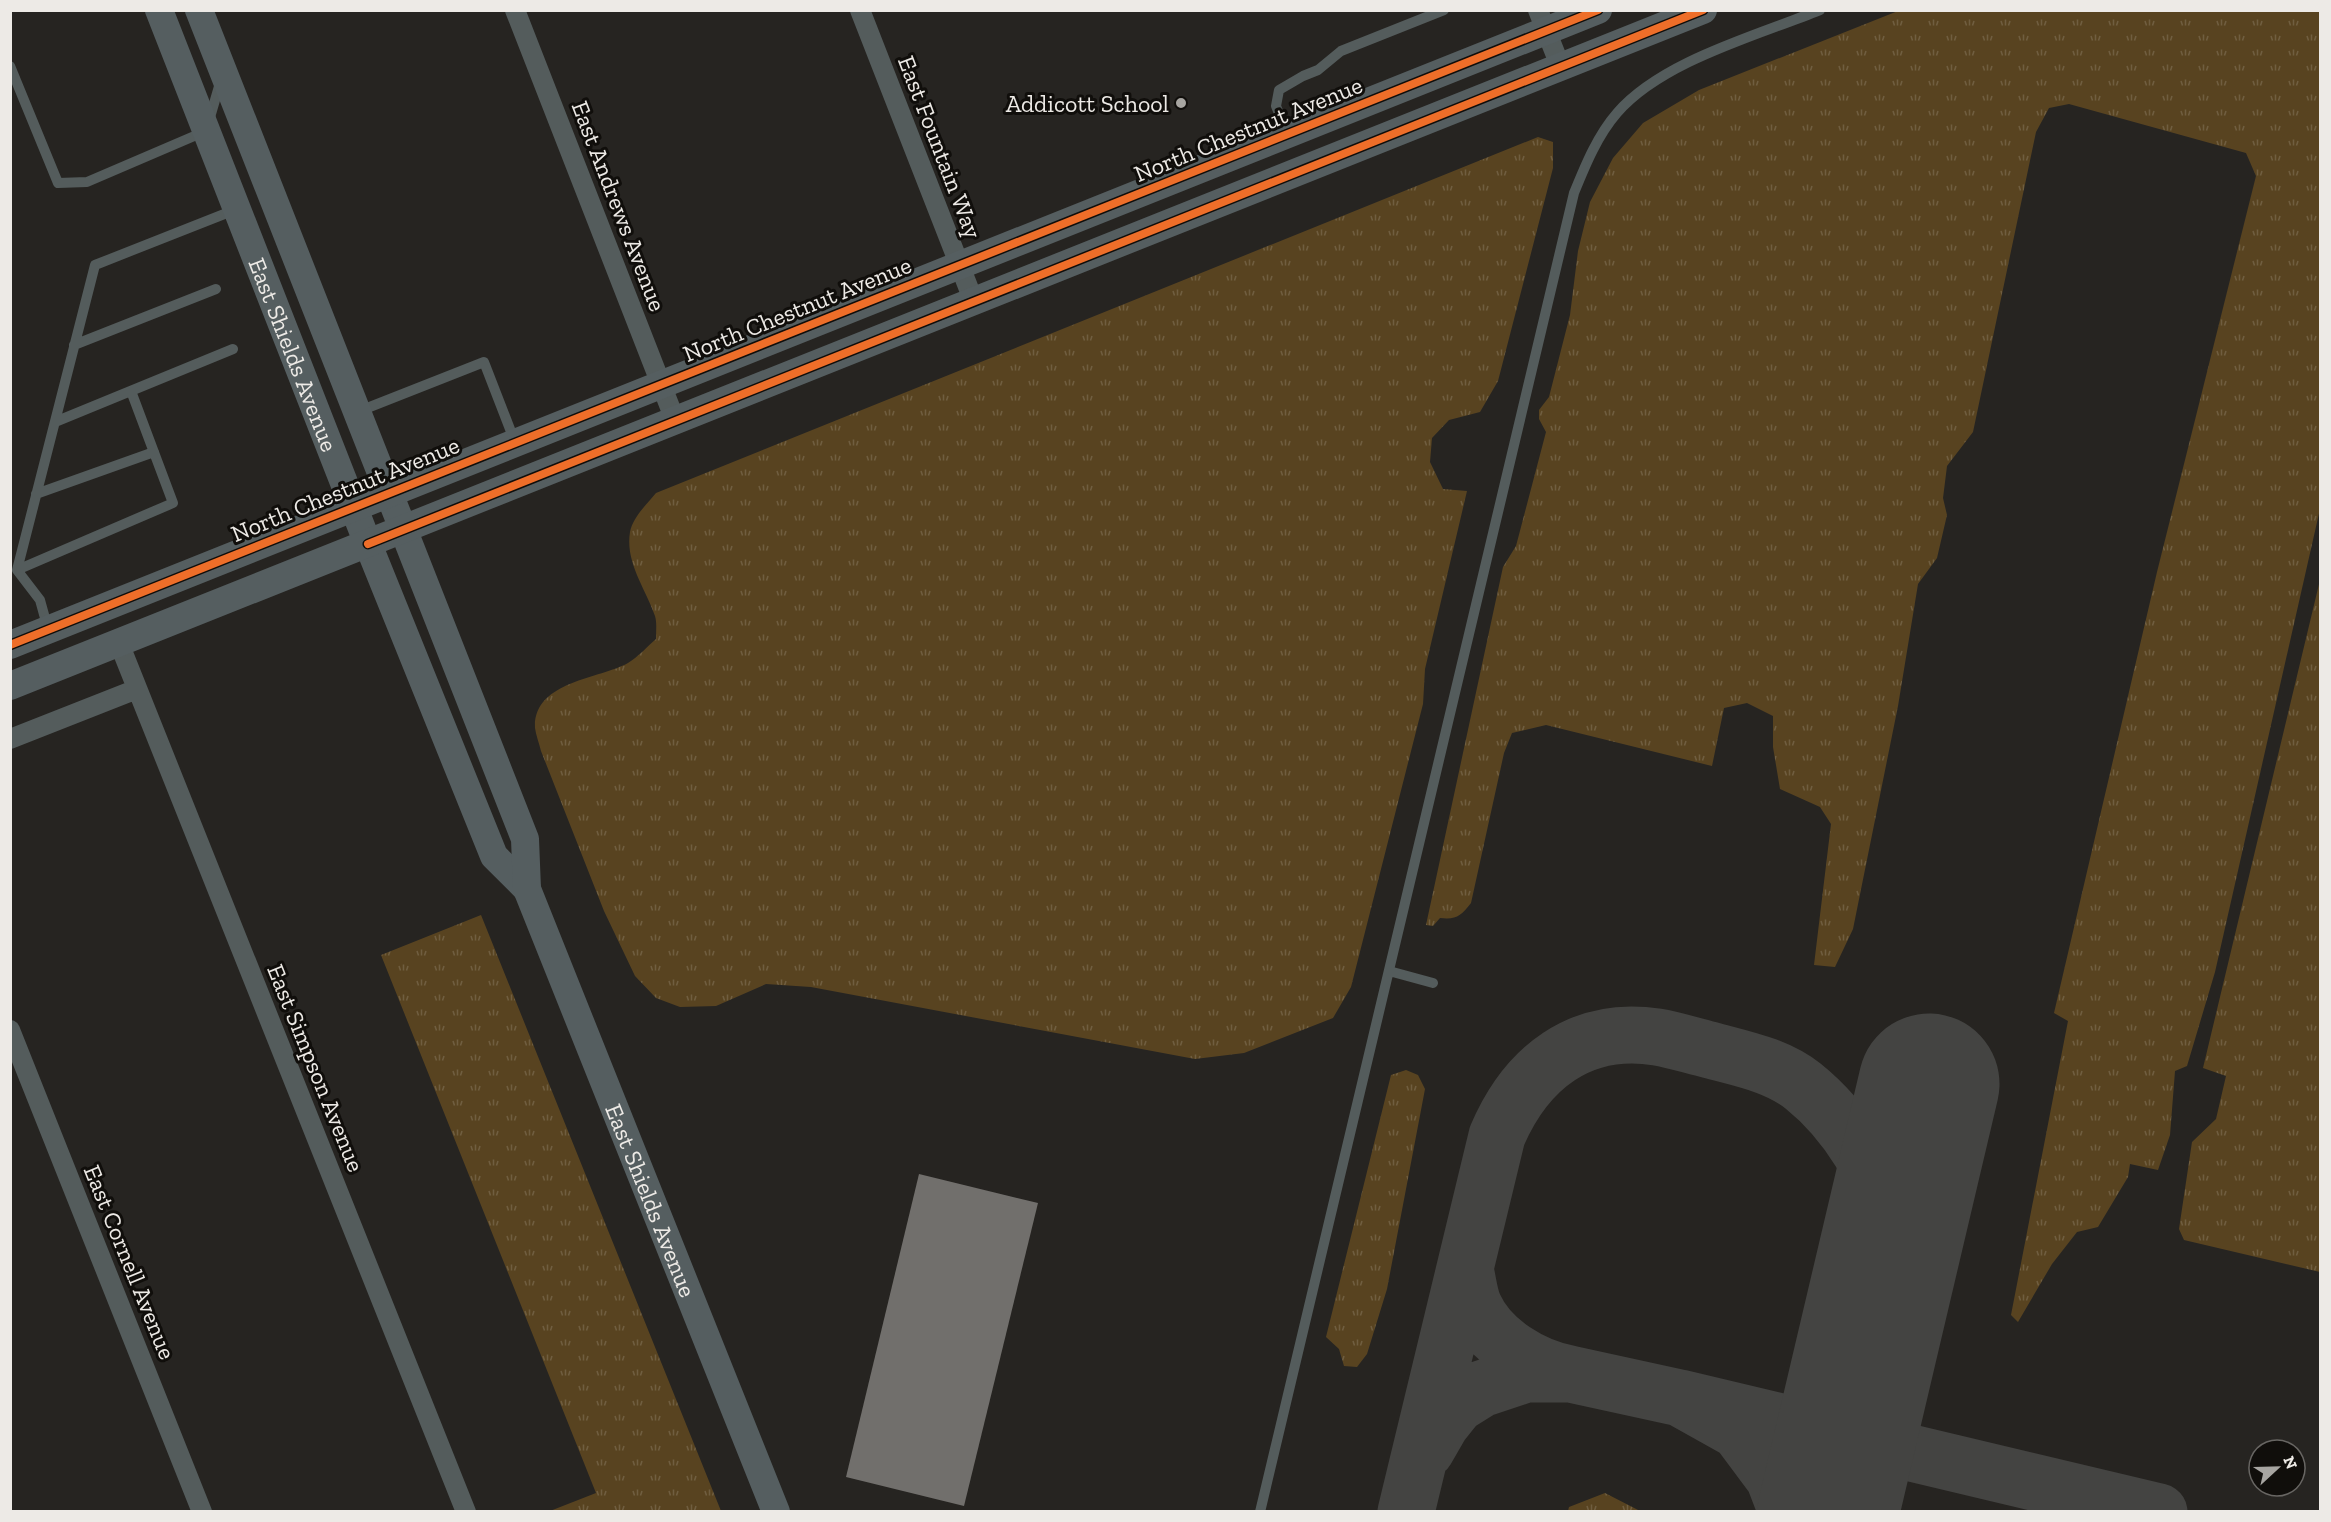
<svg xmlns="http://www.w3.org/2000/svg" width="2331" height="1522" font-family="'Zilla Slab',serif">
<style>
.grass{fill:url(#grass-tufts)}
.lines{fill:none;stroke-linecap:round;stroke-linejoin:round}
.taxiway{stroke:#444442;stroke-width:57}
.runway{stroke:#444442;stroke-width:141}
.building{fill:#716f6c}
.lane{stroke:#545c5c;stroke-width:10}
.street{stroke:#545c5c;stroke-width:20}
.secondary{stroke:#555e60;stroke-width:28}
.cycleway-casing{stroke:#100e0b;stroke-width:11}
.cycleway{stroke:#ee6e29;stroke-width:8}
.poi-dot{fill:#a7a5a1;stroke:#100e0b;stroke-width:2}
.labels{text-anchor:middle;dominant-baseline:central;stroke-width:6;stroke-linejoin:round;paint-order:stroke}
.poi-label{font-size:24px;fill:#edeae6;stroke:#100e0b;text-anchor:end}
.street-label{font-size:24px;fill:#edeae6;stroke:#100e0b}
</style>
<defs>
<pattern id="grass-tufts" width="24" height="20" patternUnits="userSpaceOnUse" patternTransform="scale(1.5)"><rect width="24" height="20" fill="#584320"/><path d="M3 7l-1-3M5 7V3M7 7l1-3M15 17l-1-3M17 17v-4M19 17l1-3" fill="none" stroke="#705e40"/></pattern>
</defs>
<rect width="100%" height="100%" fill="#262421"/>
<!-- grass -->
<path class="grass" d="M1898 11H2320V509L2215 972 2187 1066 2175 1071 2170 1135 2158 1170 2130 1164 2128 1177 2098 1227 2077 1232 2052 1264 2018 1322 2011 1315 2068 1021 2054 1013 2157 572 2256 176 2246 153 2069 104 2049 108 2036 132 1973 432 1947 466 1943 498 1947 515 1937 558 1918 584 1898 706 1853 929 1835 967 1814 965 1831 824 1820 807 1780 789 1773 747V716L1747 703 1724 708 1712 766 1546 725 1512 733 1504 753 1471 903C1461 916 1456 920 1440 918L1433 926 1426 925 1503 567 1516 546 1546 432 1539 419V410L1549 397 1570 315 1578 251 1590 202 1613 158 1643 123 1699 90Z
M1538 137 1553 142V168L1498 381 1480 412 1449 420 1432 438 1430 462 1443 489 1467 491 1425 669 1423 704 1351 987 1333 1018 1244 1053 1195 1059 811 987 766 984 716 1006 680 1007 656 998 635 976 604 911 541 751C539 743 536 735 535 728 533 681 600 679 628 663 638 657 648 646 656 639 656 631 657 622 655 616 646 589 625 563 630 532 633 517 647 504 656 493Z
M2320 580V1272L2184 1240 2179 1229 2192 1142 2216 1119 2226 1076 2203 1068Z
M481 915 721 1511H550L596 1493 381 955Z
M1406 1070 1418 1075 1425 1089 1387 1289 1367 1354 1357 1367 1344 1366 1339 1349 1326 1337 1391 1075Z
M1605 1493 1640 1511H1568L1569 1507Z"/>
<g class="lines">
<!-- taxiway -->
<path class="taxiway" d="M1465 1269C1468 1281 1469 1295 1474 1306 1490 1342 1533 1367 1570 1374
M1680 1398 2159 1512
M1426 1450 1441 1424 1457 1404 1481 1389 1526 1374H1570L1680 1398 1739 1431 1774 1478 1787 1512
M1406 1512 1497 1136C1526 1068 1580 1025 1657 1037 1675 1040 1693 1046 1710 1050 1743 1059 1776 1065 1803 1086 1848 1122 1879 1176 1895 1230"/>
<!-- runway -->
<path class="runway" d="M1828 1512 1929 1084"/>
</g>
<!-- building -->
<path class="building" d="M919 1174 1038 1203 964 1506 846 1477Z"/>
<g class="lines">
<!-- lane -->
<path class="lane" d="M10 66 58 183 87 182 206 131 220 83
M1287 134 1276 106 1279 90 1303 76 1318 70 1341 51 1444 10
M74 345 216 289
M357 412 484 362 515 442
M55 422 233 349
M36 494 154 452
M17 570 173 503 131 391
M48 629 40 600 17 570 95 265 237 209
M1389 971 1433 983
M1260 1512 1574 193C1585 166 1597 136 1617 113 1662 61 1756 36 1820 10"/>
<!-- street -->
<path class="street" d="M515 10 675 420
M860 10 974 302
M1538 10 1561 68
M119 643 466 1512
M10 739 137 689
M10 1030 202 1512"/>
<!-- secondary -->
<g class="secondary">
<path id="s1" d="M159 10 368 544 494 856 527 889"/>
<path id="s2" d="M199 10 525 839 527 889 776 1512"/>
<path d="M10 645 1598 10"/>
<path d="M10 686 1703 10"/>
</g>
<!-- cycleway casing -->
<g class="cycleway-casing">
<path id="cycleway" d="M368 544 1703 10
M10 645 1598 10"/>
</g>
<!-- cycleway -->
<use href="#cycleway" class="cycleway"/>
</g>
<!-- markers -->
<circle class="poi-dot" cx="1181" cy="103" r="6"/>
<g class="labels">
<!-- poi labels -->
<g class="poi-label">
<text x="1169" y="103">Addicott School</text>
</g>
<!-- street labels -->
<g class="street-label">
<text transform="translate(1248 129) rotate(-22)">North Chestnut Avenue</text>
<text transform="translate(940 147) rotate(69)">East Fountain Way</text>
<text transform="translate(619 206) rotate(69)">East Andrews Avenue</text>
<text transform="translate(797 309) rotate(-22)">North Chestnut Avenue</text>
<text stroke="none"><textPath href="#s1" startOffset="370">East Shields Avenue</textPath></text>
<text transform="translate(345 489) rotate(-22)">North Chestnut Avenue</text>
<text transform="translate(316 1068) rotate(68)">East Simpson Avenue</text>
<text stroke="none"><textPath href="#s2" startOffset="1276">East Shields Avenue</textPath></text>
<text transform="translate(130 1262) rotate(68)">East Cornell Avenue</text>
</g>
</g>
<!-- border -->
<rect width="2331" height="1522" fill="none" stroke="#edeae6" stroke-width="24"/>
<!-- north arrow -->
<g transform="translate(2277 1468) rotate(68)"><circle r="28" fill="#100e0b" stroke="#686663" stroke-width="1.5"/>
<path d="M0-4.5L10 22L0 15L-10 22Z" fill="#a7a5a1"/>
<text y="-9" font-size="16" font-weight="bold" text-anchor="middle" fill="#edeae6">N</text>
</g>
</svg>
